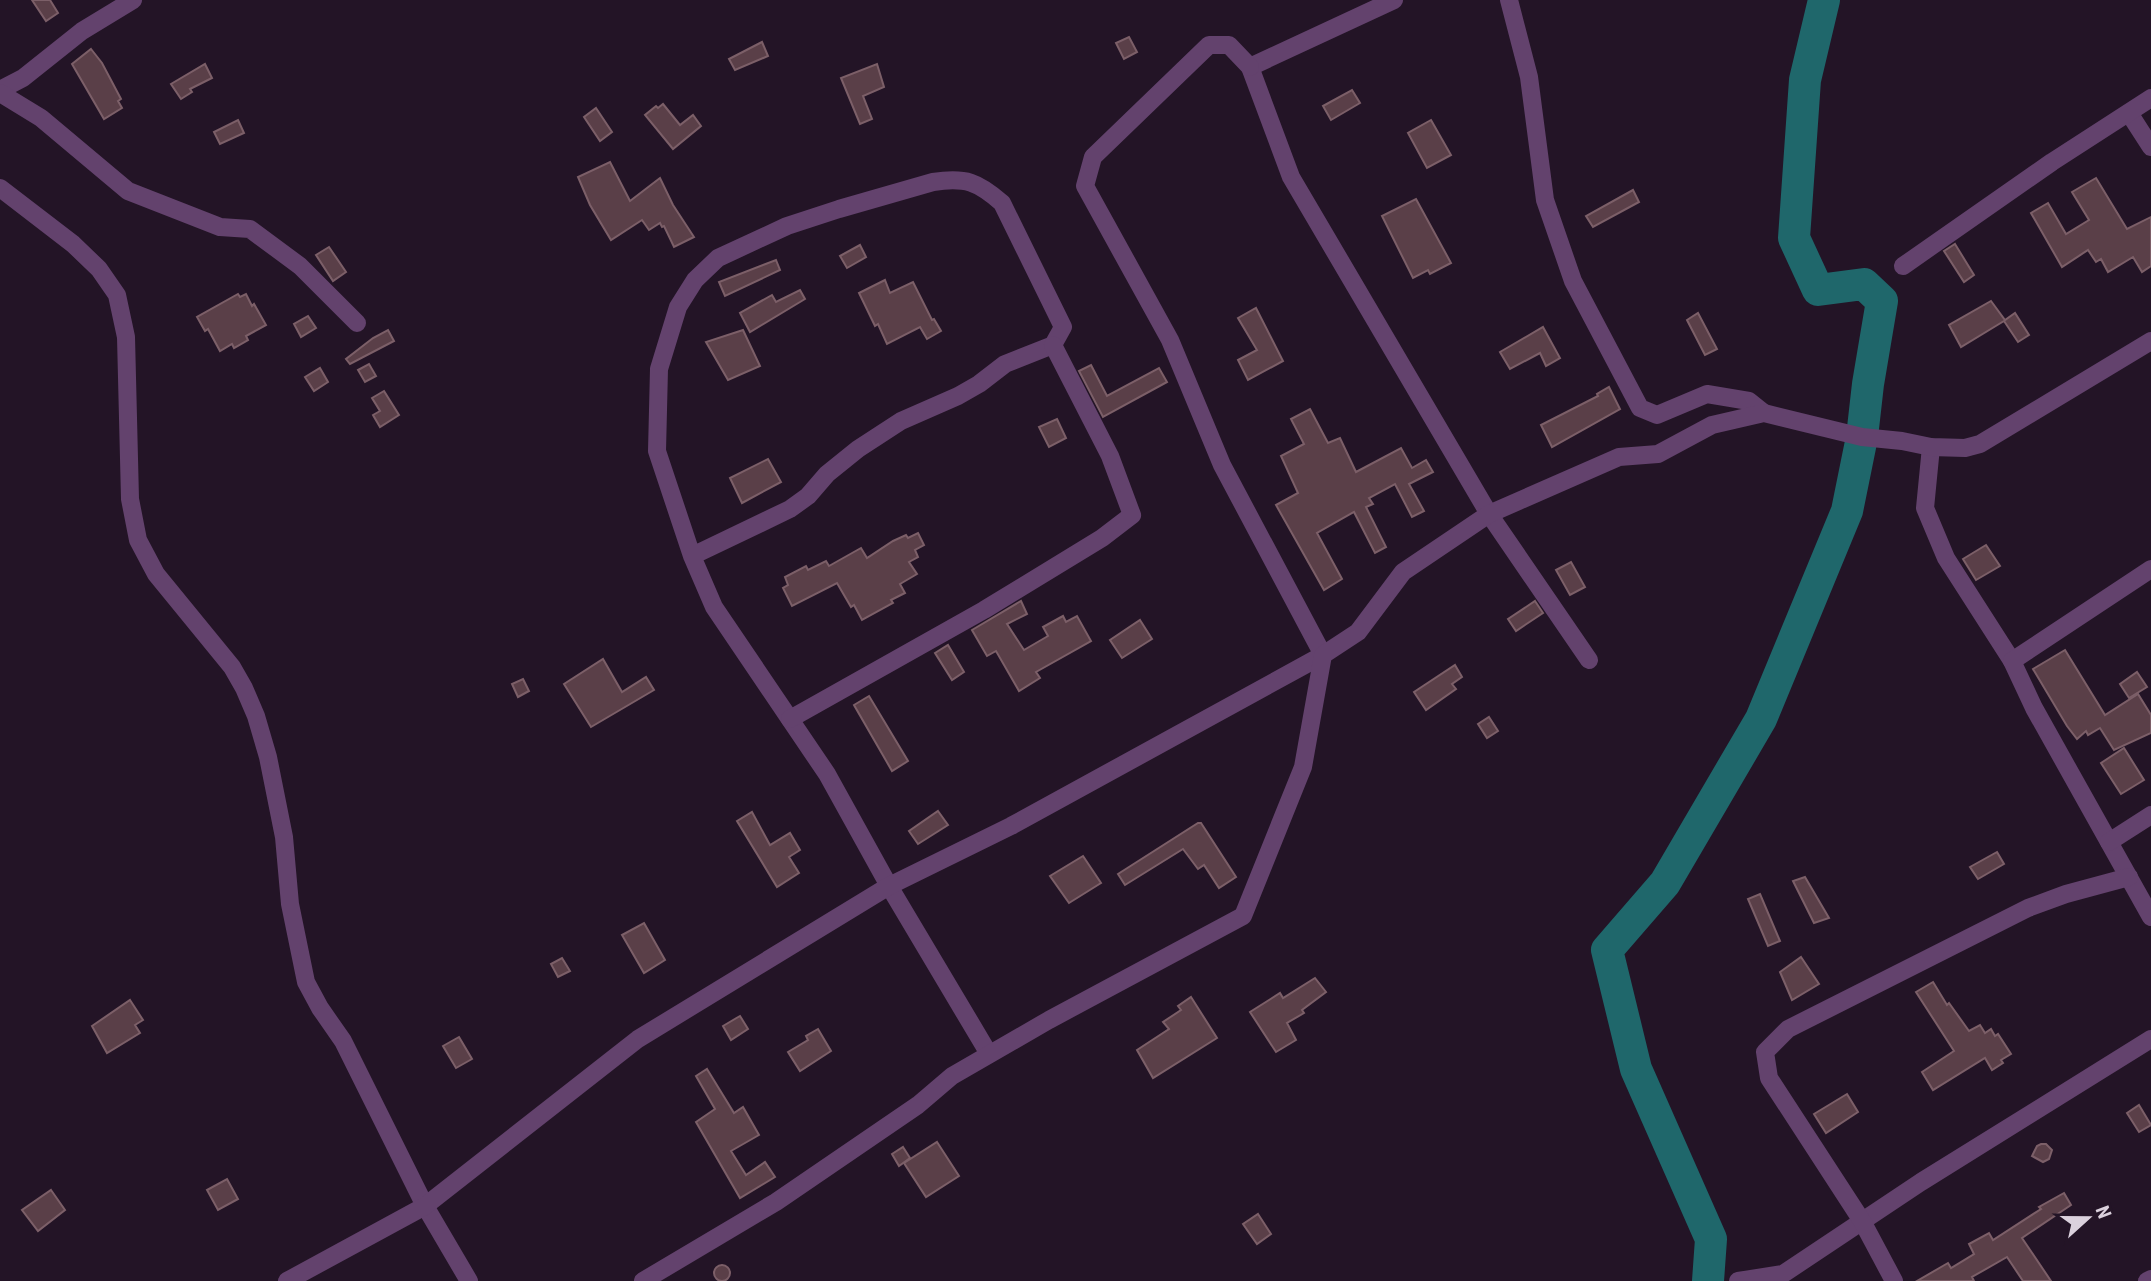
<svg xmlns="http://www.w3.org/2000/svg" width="2151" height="1281" viewBox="0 0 2151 1281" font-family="'Roboto Condensed',sans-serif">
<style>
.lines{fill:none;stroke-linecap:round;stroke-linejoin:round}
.river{stroke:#1f676b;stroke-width:32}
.building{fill:#5a3f48;stroke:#7c5f68;stroke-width:2}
.street{stroke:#63426d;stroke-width:18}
</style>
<rect width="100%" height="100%" fill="#231426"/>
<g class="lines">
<polyline class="river" points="1708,1281 1711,1239 1636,1069 1607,950 1665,883 1761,719 1847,511 1862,437 1868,384 1882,301 1864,284 1818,290 1794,238 1805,80 1824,0"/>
</g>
<g class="building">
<polygon points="32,0 50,0 58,13 46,21"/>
<polygon points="1129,37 1137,52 1124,59 1116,43"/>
<polygon points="762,42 768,56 735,70 729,59"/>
<polygon points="91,49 102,63 121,99 118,101 122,108 104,119 72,64"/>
<polygon points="205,64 212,78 190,89 192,92 181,99 171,84"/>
<polygon points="877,64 884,87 863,96 872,119 860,124 841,78"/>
<polygon points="1352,90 1360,103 1331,120 1323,106"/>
<polygon points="663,104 680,125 693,115 701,126 673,149 645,115 656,106 658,108"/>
<polygon points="596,108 612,132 600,141 584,117"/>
<polygon points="238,120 244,133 220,144 214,132"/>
<polygon points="1431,120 1451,155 1427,168 1408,133"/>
<polygon points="610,162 630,201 660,178 673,205 694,237 674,247 664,226 662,227 660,223 649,230 642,220 611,240 590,205 578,177"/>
<polygon points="2096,178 2127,229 2151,217 2151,266 2142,272 2133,257 2108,272 2101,259 2096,262 2088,250 2062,267 2031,213 2048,203 2066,234 2089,220 2072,192"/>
<polygon points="1633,190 1639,202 1593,227 1586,216"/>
<polygon points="1416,199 1451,263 1430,274 1428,270 1413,278 1382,216"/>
<polygon points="1955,244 1974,275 1964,282 1944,251"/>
<polygon points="860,245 866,257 847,268 840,256"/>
<polygon points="329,247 346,272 333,281 316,255"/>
<polygon points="776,260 780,270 725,296 719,282"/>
<polygon points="885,280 890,293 913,282 932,320 934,319 941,331 927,339 920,327 887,344 878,324 875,326 859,293"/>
<polygon points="800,290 805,299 750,332 740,313 772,295 776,302"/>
<polygon points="238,294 240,297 246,294 252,306 254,304 266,325 246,336 248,340 234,348 232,344 220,351 208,329 205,331 197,317"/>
<polygon points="1991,301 2005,320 2015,313 2029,335 2018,342 2004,321 1961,347 1949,325"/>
<polygon points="1256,308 1283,361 1248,380 1238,360 1257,350 1238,318"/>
<polygon points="1698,313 1717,349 1705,355 1687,320"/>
<polygon points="308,316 316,328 301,337 294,324"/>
<polygon points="1543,327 1560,358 1546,366 1540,353 1510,369 1500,352"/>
<polygon points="388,330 394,341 350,364 346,359 373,338"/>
<polygon points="743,330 760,366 728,380 706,342"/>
<polygon points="369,364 376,376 365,382 358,370"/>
<polygon points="1091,365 1107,396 1159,368 1167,382 1103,417 1079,371"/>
<polygon points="320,368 328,382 314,391 305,377"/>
<polygon points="1609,387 1620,409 1552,447 1541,425 1598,396 1597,394"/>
<polygon points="384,391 399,415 380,427 373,415 380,411 372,398"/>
<polygon points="1310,409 1328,443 1340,438 1356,472 1401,448 1412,468 1426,460 1433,472 1409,484 1424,511 1412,517 1395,484 1369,498 1373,504 1366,507 1386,547 1375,553 1354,512 1317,533 1342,579 1324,590 1276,505 1298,493 1281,456 1304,444 1291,419"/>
<polygon points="1057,419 1066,438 1049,447 1039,427"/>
<polygon points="768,459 781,482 742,503 730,478"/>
<polygon points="918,533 924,545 915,550 918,557 909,562 917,574 900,584 905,593 891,600 893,603 862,620 854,605 851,607 837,583 792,606 783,588 788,585 785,577 806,566 808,570 826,561 829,566 861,548 867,558 893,541 906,535 908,538"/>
<polygon points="1986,545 2000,566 1976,580 1963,559"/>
<polygon points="1571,562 1585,587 1570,595 1556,570"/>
<polygon points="1021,601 1027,614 1007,624 1024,650 1048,636 1043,627 1063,616 1066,622 1077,616 1091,641 1036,672 1040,678 1019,691 996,651 987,656 972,630"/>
<polygon points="1535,601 1543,613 1516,631 1508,619"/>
<polygon points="1140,620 1152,639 1122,658 1110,640"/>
<polygon points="948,645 964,672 952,680 935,653"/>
<polygon points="2065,650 2105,715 2138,694 2151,715 2151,733 2114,750 2100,728 2088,735 2086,731 2077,739 2067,726 2033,669"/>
<polygon points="603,659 622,692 646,677 654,690 591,727 564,684"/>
<polygon points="1455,665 1462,677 1452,684 1456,689 1426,710 1414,692"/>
<polygon points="2137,672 2147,687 2129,698 2120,684"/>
<polygon points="523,679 529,691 518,697 512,684"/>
<polygon points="869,696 908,761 892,771 854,705"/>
<polygon points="1489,717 1498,731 1487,738 1478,724"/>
<polygon points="2124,748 2144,780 2121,794 2101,763"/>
<polygon points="938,811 948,825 918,844 909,831"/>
<polygon points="752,812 770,845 790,833 800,850 789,857 799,873 777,887 737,821"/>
<polygon points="1198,823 1201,823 1236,877 1219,888 1204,865 1198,869 1183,849 1125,885 1118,874"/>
<polygon points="1997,852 2004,864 1978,879 1970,867"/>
<polygon points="1083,856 1101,883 1069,903 1050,876"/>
<polygon points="1805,877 1829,918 1814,923 1793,881"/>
<polygon points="1760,894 1780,941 1768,946 1748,899"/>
<polygon points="644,923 665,960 644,973 622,935"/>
<polygon points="1801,957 1819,984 1792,1000 1780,972"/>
<polygon points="562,958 570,971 558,977 551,964"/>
<polygon points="1315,978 1326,992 1302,1010 1304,1013 1287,1023 1296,1040 1276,1052 1250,1012 1280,993 1283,998"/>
<polygon points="1933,982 1947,1005 1949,1003 1969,1031 1980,1025 1985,1033 1991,1029 1995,1036 1998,1034 2011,1054 2001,1060 2003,1063 1992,1070 1985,1058 1933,1090 1922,1072 1954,1051 1916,992"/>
<polygon points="1191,997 1217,1038 1153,1078 1137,1050 1169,1029 1163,1022 1181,1010 1178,1006"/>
<polygon points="130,1000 143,1020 135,1025 140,1033 107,1053 92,1026"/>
<polygon points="740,1016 748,1029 731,1040 723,1026"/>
<polygon points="818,1029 831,1051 800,1071 788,1052 808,1040 806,1036"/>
<polygon points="459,1037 472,1059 456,1068 443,1046"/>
<polygon points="707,1069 734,1113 743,1107 759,1135 731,1151 746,1175 765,1162 775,1177 740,1198 696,1122 715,1109 696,1076"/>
<polygon points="1847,1094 1858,1112 1826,1133 1814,1114"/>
<polygon points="2139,1105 2151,1125 2139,1132 2127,1113"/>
<polygon points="937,1142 959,1176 926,1197 904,1163"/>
<polygon points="2041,1144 2046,1144 2052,1150 2049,1159 2043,1162 2032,1156 2037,1146"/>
<polygon points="903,1147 910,1158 899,1166 892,1154"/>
<polygon points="227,1179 238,1199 218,1210 207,1190"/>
<polygon points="51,1190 65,1210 38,1231 22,1210"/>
<polygon points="2064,1193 2071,1205 2022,1238 2051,1281 2023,1281 2007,1257 1972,1277 1974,1281 1917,1281 1948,1263 1951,1268 1974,1254 1969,1244 1989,1233 1993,1240 2041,1209 2039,1207"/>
<polygon points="1258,1214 1271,1234 1257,1244 1243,1224"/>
<circle cx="722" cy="1273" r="8"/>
</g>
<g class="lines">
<g class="street">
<polyline points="1394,0 1250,67 1291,177 1489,514 1589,660"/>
<polyline points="1509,0 1529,77 1545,200 1573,281 1640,408 1657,415 1707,394 1749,401 1764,413"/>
<polyline points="0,90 23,78 82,31 133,0"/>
<polyline points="0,93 41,118 128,191 220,227 250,229 300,266 357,323"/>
<polyline points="2129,113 2151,147"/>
<polyline points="0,188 73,244 99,269 117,295 126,337 130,499 138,540 156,574 232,667 244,688 256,716 268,757 284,837 290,904 306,982 320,1008 343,1041 425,1206 469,1281"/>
<polyline points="1903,266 2052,162 2151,98"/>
<polyline points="1931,447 1925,508 1946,558 2012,661"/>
<path d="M692 556 790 509 808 496 827 474 858 449 901 421 958 396 979 384 1005 364 1053 345 1063 327 1002 203C978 182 966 177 933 182L839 209 787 226 718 258 695 280 678 307 659 369 657 451 692 556 714 607 827 774 889 886 989 1054"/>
<polyline points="2151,569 2012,661 2034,708 2151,917"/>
<polyline points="790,719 984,610 1102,538 1132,515 1110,456 1053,345"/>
<polyline points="2109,842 2151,815"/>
<polyline points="287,1281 425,1206 638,1039 889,886 1011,826 1323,655 1222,465 1170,340 1085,186 1093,157 1209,45 1229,45 1250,67"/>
<polyline points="643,1281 776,1202 918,1105 952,1076 1049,1020 1243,916 1303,767 1323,655 1358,632 1403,572 1489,514 1619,457 1658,454 1712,425 1764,413 1862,437 1902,441 1931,447 1965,448 1980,444 2151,341"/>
<polyline points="1738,1281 1783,1274 1921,1182 2151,1039"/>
<polyline points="1894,1281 1862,1221 1769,1078 1765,1052 1788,1029 2028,908 2066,894 2129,877"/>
<polyline points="2147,1281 2151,1279"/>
</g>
</g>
<g transform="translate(2088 1218) rotate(69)" stroke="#231426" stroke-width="5" paint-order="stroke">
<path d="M0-5L12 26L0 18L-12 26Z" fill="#dbd1dd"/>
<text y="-10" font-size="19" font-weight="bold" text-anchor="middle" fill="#dbd1dd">N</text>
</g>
</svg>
